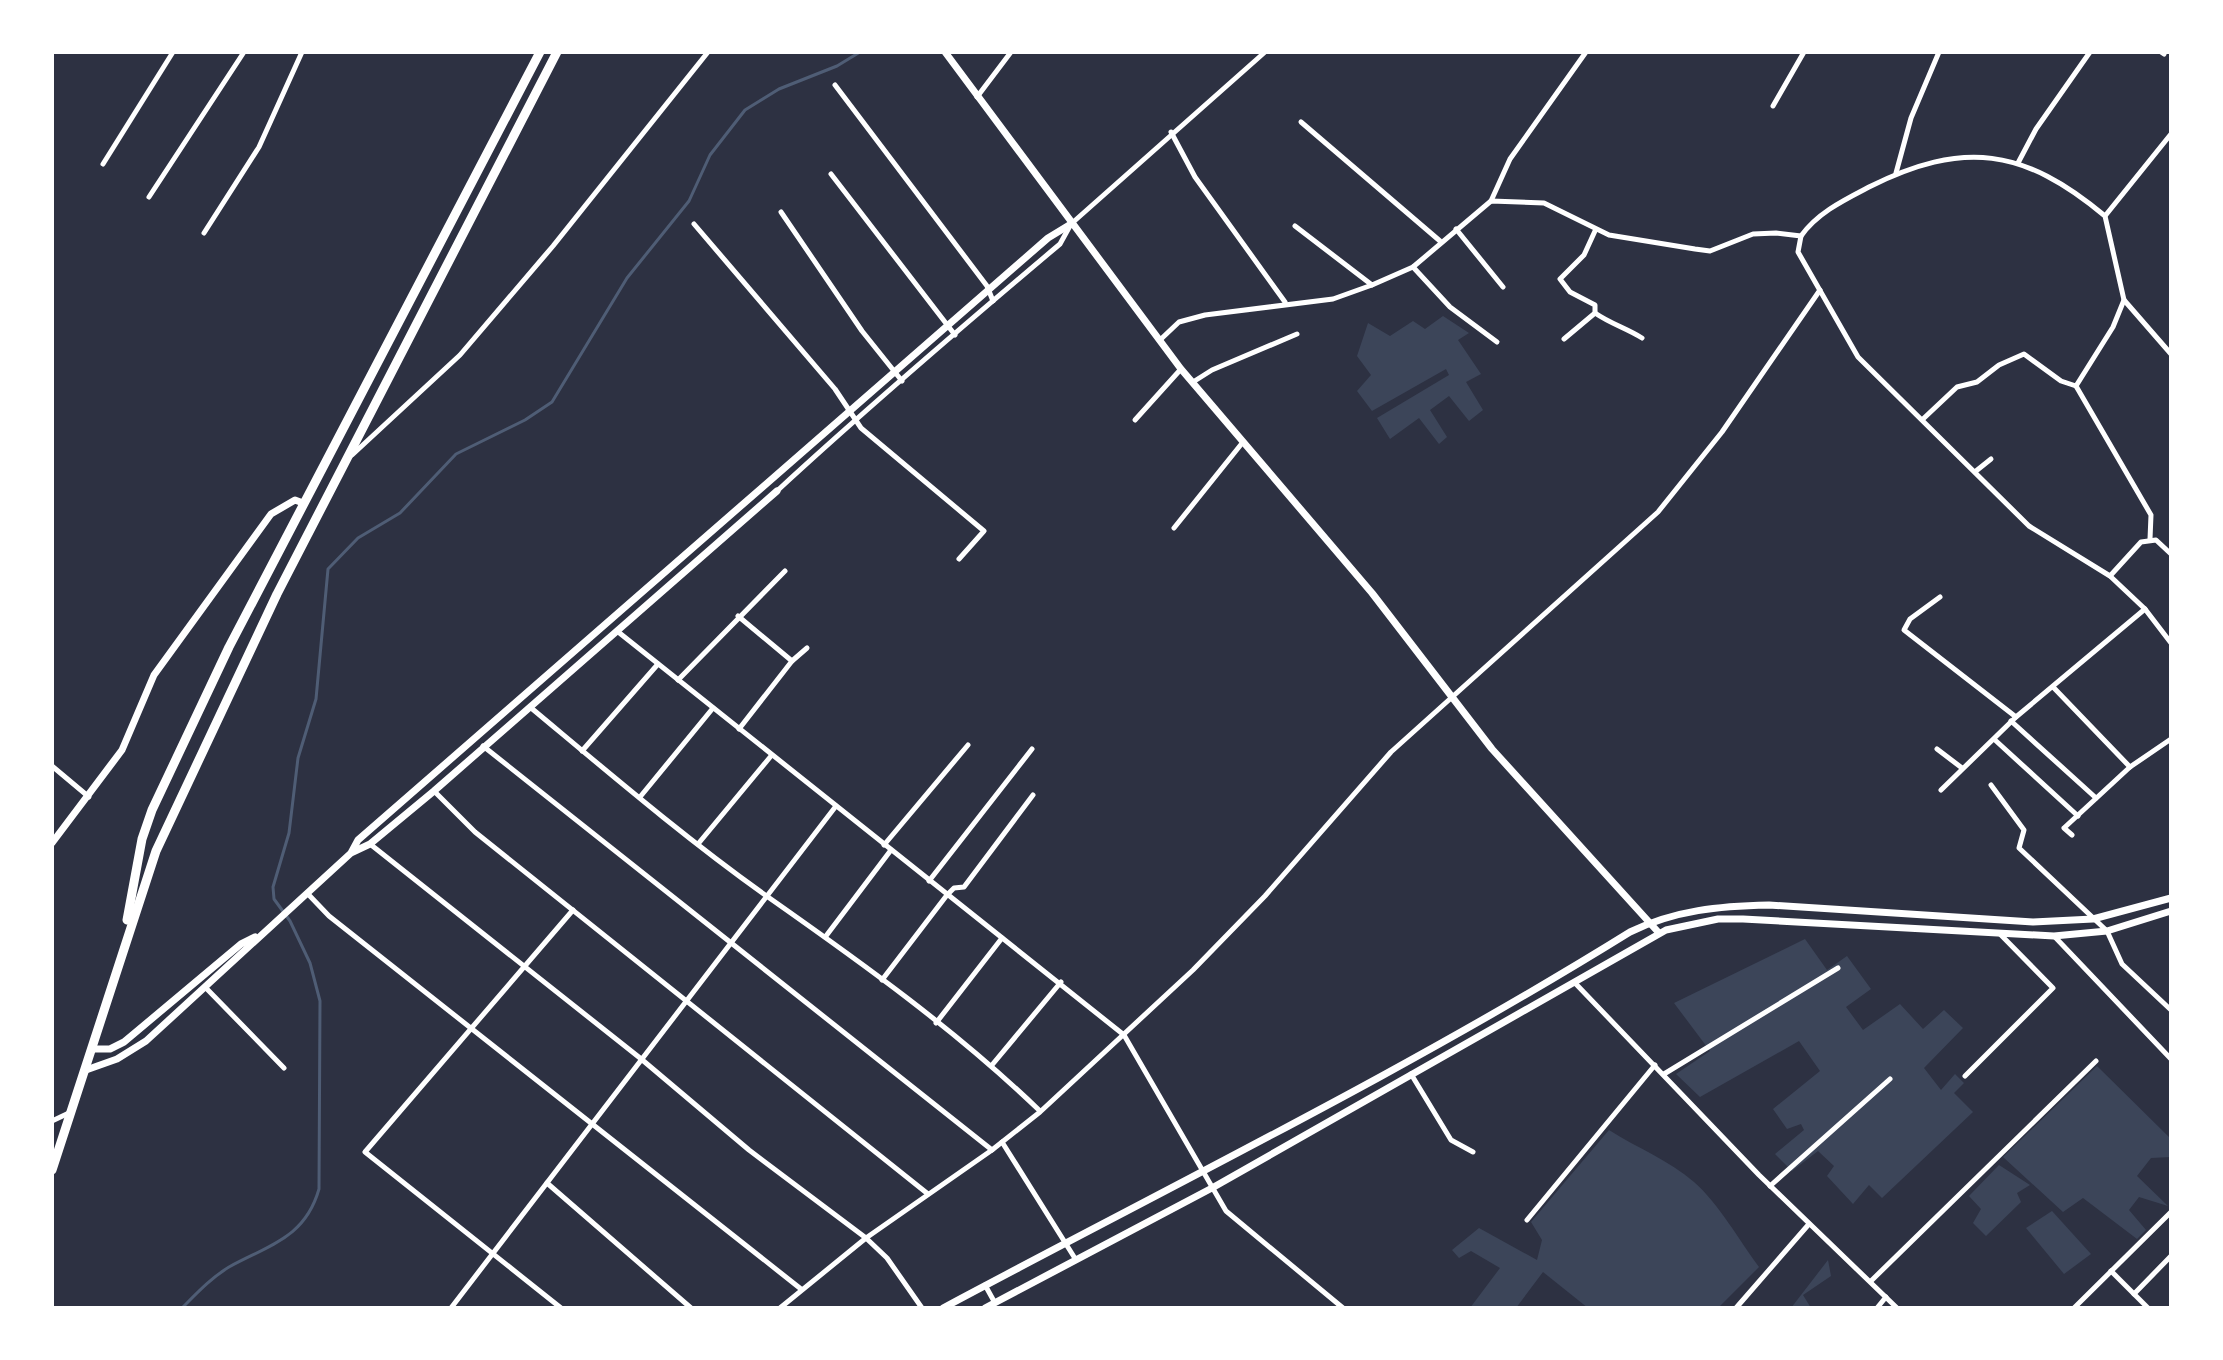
<svg xmlns="http://www.w3.org/2000/svg" width="2223" height="1360" viewBox="0 0 2223 1360" font-family="Lato,sans-serif">
<style>
.green{fill:#3c4559}
.lines{fill:none;stroke-linecap:round;stroke-linejoin:round}
.stream{stroke:#4f5d75;stroke-width:3}
.minor{stroke:#fff;stroke-width:5}
.tertiary{stroke:#fff;stroke-width:7}
.secondary{stroke:#fff;stroke-width:7}
.trunk{stroke:#fff;stroke-width:9}
</style>
<rect width="100%" height="100%" fill="#2d3142"/>
<g class="green">
<polygon points="1443,316 1469,333 1458,340 1481,374 1466,382 1483,410 1469,421 1449,396 1430,410 1447,437 1439,444 1419,418 1390,439 1377,418 1449,375 1446,369 1372,411 1357,391 1371,375 1357,356 1368,323 1390,336 1413,321 1425,329"/>
<polygon points="1805,939 1827,970 1847,956 1871,989 1846,1007 1863,1030 1900,1004 1923,1029 1944,1010 1963,1028 1924,1068 1941,1090 1955,1074 1964,1083 1954,1093 1973,1112 1882,1198 1869,1185 1853,1204 1827,1176 1834,1166 1818,1151 1792,1171 1775,1154 1804,1130 1801,1124 1787,1129 1773,1109 1820,1071 1799,1041 1700,1097 1676,1074 1710,1051 1674,1003"/>
<polygon points="2097,1066 2171,1139 2171,1157 2151,1158 2137,1176 2168,1206 2139,1197 2129,1210 2146,1230 2137,1239 2083,1198 2063,1212 2003,1157"/>
<path d="M1609 1130C1637 1148 1669 1160 1694 1182 1719 1204 1739 1240 1759 1267L1718 1308H1588L1543 1272 1516 1308H1470L1500 1268 1471 1251 1459 1258 1452 1250 1479 1228 1537 1260 1542 1240 1531 1222Z"/>
<polygon points="1999,1165 2030,1185 2017,1193 2021,1202 1986,1236 1973,1223 1981,1209 1969,1196"/>
<polygon points="2052,1211 2091,1254 2064,1274 2026,1228"/>
<polygon points="1828,1260 1831,1276 1803,1295 1811,1308 1791,1308"/>
</g>
<g class="lines">
<path class="stream" d="M182 1308C197 1293 211 1278 229 1267 269 1245 305 1238 319 1189L320 1001 310 963 290 921 274 899 273 887 289 833 298 758 316 699 328 569 358 538 400 513 456 454 525 420 552 402 627 278 689 201 710 155 745 110 779 89 837 66 860 52"/>
<g class="minor">
<polyline points="2161,52 2164,54"/>
<polyline points="835,85 987,286 993,301"/>
<polyline points="977,97 1011,52"/>
<polyline points="1773,106 1804,52"/>
<polyline points="1301,122 1440,241"/>
<polyline points="1171,132 1195,177 1285,302"/>
<polyline points="2018,163 2036,129 2090,52"/>
<polyline points="103,164 173,52"/>
<polyline points="1896,173 1911,118 1939,52"/>
<polyline points="831,174 955,335"/>
<polyline points="149,197 244,52"/>
<polyline points="1491,201 1510,159 1586,52"/>
<polyline points="781,212 862,331 902,381"/>
<polyline points="2105,216 2171,134"/>
<polyline points="694,224 835,389 861,428 984,531 959,559"/>
<path d="M1295 226 1372 285 1413 267 1491 201 1544 203 1609 235 1695 249 1710 251 1753 234 1776 233 1801 236C1817 213 1844 200 1869 187 1963 140 2024 148 2105 216L2124 300 2171 354"/>
<polyline points="1456,229 1503,287"/>
<polyline points="204,233 259,147 302,52"/>
<polyline points="1801,236 1798,252 1858,357 2029,526 2110,576 2145,609 2171,643"/>
<polyline points="1413,267 1450,307 1497,342"/>
<polyline points="2124,300 2113,327 2076,386 2151,515 2150,539"/>
<path d="M1595 313C1611 324 1626 328 1642 338"/>
<polyline points="1564,339 1595,313 1595,305 1570,292 1560,279 1584,255 1595,231"/>
<polyline points="1160,340 1179,322 1205,315 1333,299 1372,285"/>
<polyline points="1193,382 1212,370 1297,334"/>
<polyline points="1923,419 1957,387 1977,382 1999,365 2024,354 2061,381 2076,386"/>
<polyline points="1135,420 1181,369"/>
<polyline points="352,455 460,355 553,246 708,52"/>
<polyline points="1976,471 1991,459"/>
<path d="M777 491C869 406 964 325 1060 244L1071 224 1265 52"/>
<polyline points="1174,528 1243,442"/>
<polyline points="2110,576 2141,542 2156,540 2171,554"/>
<polyline points="1940,597 1910,619 1904,630 2016,717"/>
<polyline points="738,616 792,661 739,729"/>
<polyline points="617,631 1124,1035 1226,1211 1343,1308"/>
<polyline points="792,661 807,648"/>
<polyline points="678,680 785,571"/>
<polyline points="2054,688 2130,767"/>
<path d="M530 707C608 772 685 838 768 897 862 963 957 1031 1040 1111"/>
<polyline points="2011,721 2096,798"/>
<polyline points="1995,740 2078,816"/>
<polyline points="483,746 992,1150"/>
<polyline points="1937,749 1962,768"/>
<polyline points="582,751 658,664"/>
<polyline points="52,766 89,797"/>
<polyline points="1991,785 2024,830 2019,848 2107,931 2122,964 2171,1010"/>
<polyline points="1941,790 2016,717 2145,609"/>
<polyline points="434,791 475,832 928,1194"/>
<polyline points="640,797 713,708"/>
<polyline points="2072,835 2064,828 2130,767 2171,739"/>
<polyline points="370,844 640,1058 749,1150 866,1238 887,1258 922,1308"/>
<polyline points="698,844 771,756"/>
<polyline points="884,845 968,745"/>
<polyline points="929,881 1032,749"/>
<polyline points="307,893 329,916 801,1289"/>
<polyline points="826,936 891,850"/>
<polyline points="2054,936 2171,1059"/>
<polyline points="882,980 947,895 954,888 964,887 1033,795"/>
<polyline points="1575,983 1759,1175 1897,1308"/>
<polyline points="206,988 284,1068"/>
<polyline points="936,1023 1002,938"/>
<polyline points="992,1065 1061,982"/>
<polyline points="1411,1074 1451,1140 1473,1152"/>
<polyline points="1664,1074 1838,968"/>
<polyline points="1965,1076 2053,988 1999,933"/>
<polyline points="52,1121 71,1112"/>
<polyline points="1002,1142 1076,1260"/>
<polyline points="547,1183 691,1308"/>
<polyline points="1770,1186 1890,1079"/>
<polyline points="1527,1220 1655,1065"/>
<polyline points="2111,1271 2148,1308"/>
<polyline points="1871,1281 2096,1061"/>
<polyline points="985,1285 995,1303"/>
<polyline points="2134,1294 2171,1256"/>
<polyline points="451,1308 836,806"/>
<polyline points="561,1308 365,1152 573,910"/>
<polyline points="780,1308 866,1238 992,1150 1040,1112 1193,970 1265,896 1391,752 1658,512 1722,432 1820,290"/>
<polyline points="1736,1308 1809,1224"/>
<polyline points="1877,1308 1886,1297"/>
<polyline points="2074,1308 2171,1212"/>
</g>
<g class="tertiary">
<polyline points="945,52 1181,369 1372,593 1492,749 1659,933"/>
<polyline points="52,843 122,750 154,675 271,514 295,500 303,503"/>
<polyline points="353,852 370,844 434,791 777,491"/>
<polyline points="92,1049 110,1049 124,1042 241,944 255,937"/>
<polyline points="86,1070 117,1059 146,1041 351,853 358,840 1048,238 1071,224"/>
</g>
<g class="secondary">
<path d="M943 1308C1173 1185 1408 1070 1630 932 1675 910 1720 906 1769 905L2033 922 2093 919 2171 898"/>
<polyline points="985,1308 1212,1188 1666,930 1718,919 1743,919 2054,936 2107,931 2171,911"/>
</g>
<g class="trunk">
<polyline points="127,920 142,839 152,810 229,647 540,52"/>
<polyline points="52,1170 156,851 277,594 557,52"/>
</g>
</g>
<rect width="2223" height="1360" fill="none" stroke="#ffffff" stroke-width="108"/>
</svg>
